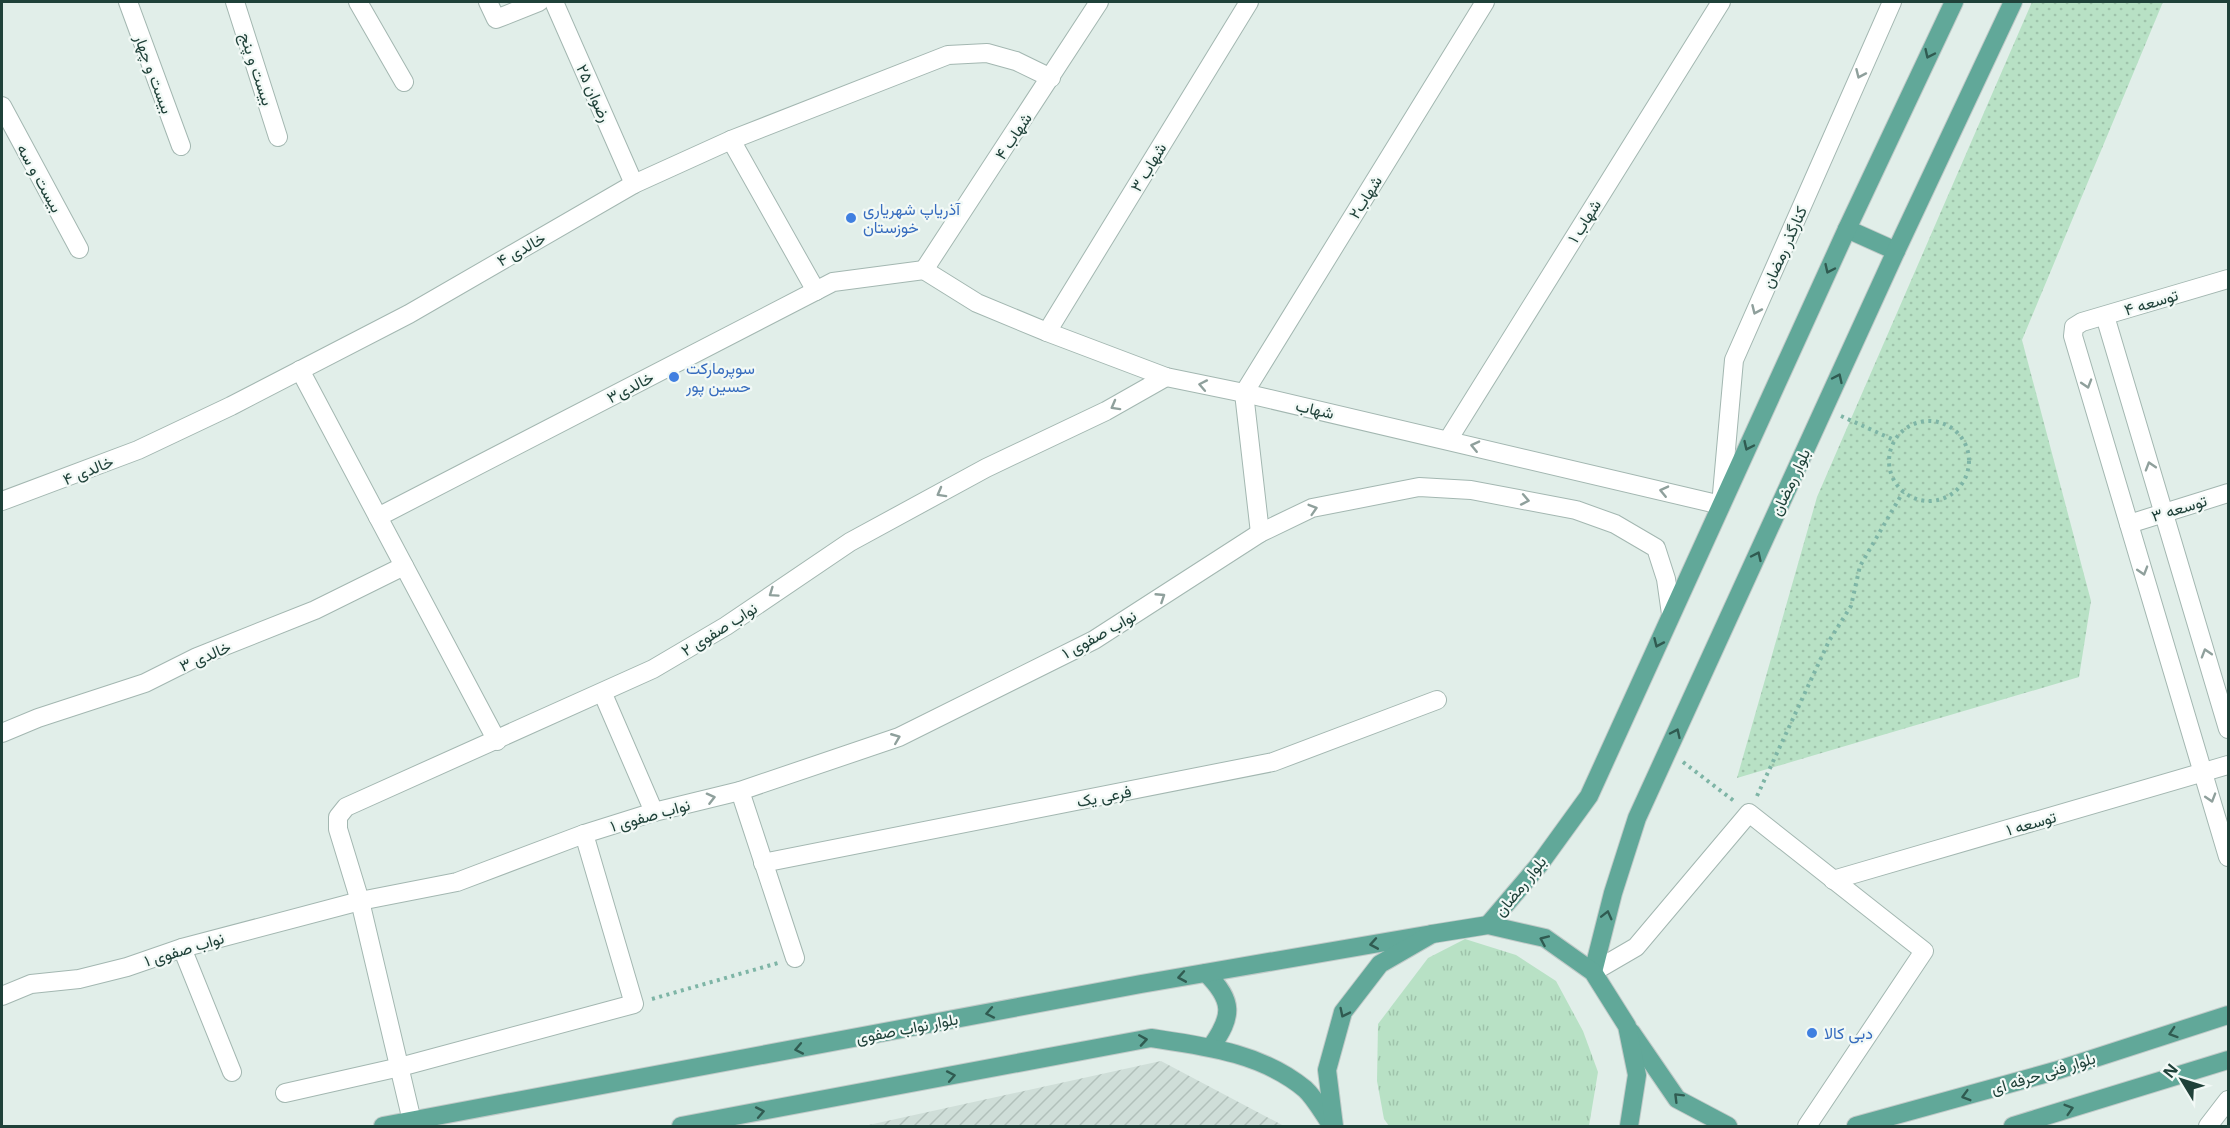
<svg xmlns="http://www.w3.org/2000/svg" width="2230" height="1128" viewBox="0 0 2230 1128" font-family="'Open Sans',Vazirmatn,sans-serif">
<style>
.industrial{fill:url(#industrial-furrows)}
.grass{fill:url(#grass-tufts)}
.park{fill:url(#park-dots)}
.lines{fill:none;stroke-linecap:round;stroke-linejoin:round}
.street-casing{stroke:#a3b7b1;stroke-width:20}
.primary-casing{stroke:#c0cac8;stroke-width:20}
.path{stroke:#7eb5a6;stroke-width:4;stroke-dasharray:3 4.5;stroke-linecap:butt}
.street{stroke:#fff;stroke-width:18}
.primary{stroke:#61a899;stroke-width:18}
.oneway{stroke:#305b51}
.oneway2{stroke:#8fa09c}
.shop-dot{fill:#3f7fe0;stroke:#f2f9f6;stroke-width:2}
.labels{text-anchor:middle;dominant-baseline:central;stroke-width:4.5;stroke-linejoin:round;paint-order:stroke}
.street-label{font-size:16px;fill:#1f4139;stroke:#f2f9f6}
.shop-label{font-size:16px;fill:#366cbe;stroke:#f2f9f6;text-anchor:start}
</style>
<defs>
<pattern id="industrial-furrows" width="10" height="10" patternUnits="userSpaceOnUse" patternTransform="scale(1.5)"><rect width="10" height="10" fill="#cfded8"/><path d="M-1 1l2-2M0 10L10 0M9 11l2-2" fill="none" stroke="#b1c0ba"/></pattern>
<pattern id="grass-tufts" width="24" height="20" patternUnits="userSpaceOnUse" patternTransform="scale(1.5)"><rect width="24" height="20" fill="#b8e1c5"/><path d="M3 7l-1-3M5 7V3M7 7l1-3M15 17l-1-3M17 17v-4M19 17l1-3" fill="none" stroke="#9ec2aa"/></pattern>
<pattern id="park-dots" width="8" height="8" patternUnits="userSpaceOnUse" patternTransform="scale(1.5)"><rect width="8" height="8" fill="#b8e1c5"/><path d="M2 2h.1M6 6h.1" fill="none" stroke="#9ec2aa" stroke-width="1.8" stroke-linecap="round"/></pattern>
</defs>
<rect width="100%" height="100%" fill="#e1eee9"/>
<polygon class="industrial" points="1161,1061 1284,1126 864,1126"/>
<polygon class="grass" points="1465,939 1516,955 1556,981 1583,1031 1598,1072 1589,1126 1389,1126 1384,1119 1377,1081 1378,1024 1428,958"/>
<polygon class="park" points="2032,2 2163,2 2022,340 2091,601 2079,677 1737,778 1817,497"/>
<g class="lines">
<g class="street-casing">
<g id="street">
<polyline points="128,2 181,146"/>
<polyline points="235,2 278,137"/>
<polyline points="358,2 404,82"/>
<polyline points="488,2 496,19 539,2"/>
<polyline points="554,2 634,184"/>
<polyline points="2,106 79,249"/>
<polyline points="731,140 816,291"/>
<polyline points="924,270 977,303 1047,332 1166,377 1244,393 1721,505 1734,360 1892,2"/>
<polyline points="924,270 1099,2"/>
<polyline points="2228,279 2082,322 2074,327 2073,336 2228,857"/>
<polyline points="2105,316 2228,729"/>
<polyline points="1047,332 1249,2"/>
<polyline points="300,370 497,741"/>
<polyline points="1448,440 1721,2"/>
<polyline points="2,501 138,450 231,406 409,314 634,184 731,140 948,55 987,53 1016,61 1051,78"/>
<polyline points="378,517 833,282 924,270"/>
<polyline points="2129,524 2228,493"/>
<polyline points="1260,533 1244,393 1485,2"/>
<polyline points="603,694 654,812"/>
<polyline points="2,733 38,718 145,683 197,657 315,610 404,566"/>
<polyline points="740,791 795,958"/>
<polyline points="763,863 1273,762 1437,700"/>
<polyline points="1833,880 2228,765"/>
<polyline points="182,948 232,1072"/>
<polyline points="1593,972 1636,947 1749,813 1924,951 1807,1126"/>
<polyline points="2,996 31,984 79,979 127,967 182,948 360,901 457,882 584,834 654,812 740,791 899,737 1094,640 1260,533 1312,508 1419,487 1471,490 1576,510 1615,524 1656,548 1666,579 1671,614"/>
<polyline points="285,1093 400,1067 634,1004 584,834"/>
<polyline points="412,1121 360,901 338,829 338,817 346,807 653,669 726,626 850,542 986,468 1106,411 1166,377"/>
<polyline points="2208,1126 2228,1100"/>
</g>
</g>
<g class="primary-casing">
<g id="primary">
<polyline points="1847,229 1896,251"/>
<polyline points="1488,925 1539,865 1589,796 1847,229 1954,2"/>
<polyline points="1593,972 1613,893 1637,818 1896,251 2013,2"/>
<path d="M1206 973C1234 1001 1233 1016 1211 1047"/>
<polyline points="1631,1032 1677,1099 1728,1126"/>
<polyline points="383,1126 1141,984 1432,934"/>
<path d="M681 1126 1151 1038C1204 1046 1262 1053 1305 1089 1315 1098 1324 1115 1332 1126"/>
<polyline points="1334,1126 1327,1070 1343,1012 1380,964 1432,934 1488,925 1545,938 1593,972 1627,1026 1637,1075 1629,1126"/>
<polyline points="1856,1126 2055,1071 2228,1015"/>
<polyline points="2013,1126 2228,1060"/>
</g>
</g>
<g class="path">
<polyline points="1841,416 1894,440"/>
<circle cx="1929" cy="461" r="40"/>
<polyline points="1683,762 1734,801"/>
<polyline points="1757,796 1829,641 1851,606 1860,566 1903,492"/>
<polyline points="652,999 778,963"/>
</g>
<use href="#street" class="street"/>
<use href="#primary" class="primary"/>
</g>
<defs><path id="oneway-chevron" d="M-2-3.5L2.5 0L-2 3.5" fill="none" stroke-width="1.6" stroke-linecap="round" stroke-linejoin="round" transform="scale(1.5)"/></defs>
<g class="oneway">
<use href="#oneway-chevron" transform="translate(1929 54) rotate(115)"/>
<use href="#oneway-chevron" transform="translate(1829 269) rotate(115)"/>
<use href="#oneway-chevron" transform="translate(1838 378) rotate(-65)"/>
<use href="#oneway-chevron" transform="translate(1748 446) rotate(115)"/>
<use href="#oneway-chevron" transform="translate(1757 556) rotate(-65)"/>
<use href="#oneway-chevron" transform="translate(1658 643) rotate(114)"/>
<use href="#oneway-chevron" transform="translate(1676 733) rotate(-65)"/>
<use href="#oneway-chevron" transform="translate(1607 915) rotate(-76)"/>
<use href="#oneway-chevron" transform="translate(1544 940) rotate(-156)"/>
<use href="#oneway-chevron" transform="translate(1374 944) rotate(170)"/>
<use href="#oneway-chevron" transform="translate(1182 977) rotate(170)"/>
<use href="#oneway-chevron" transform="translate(990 1013) rotate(169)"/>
<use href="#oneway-chevron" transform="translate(1344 1013) rotate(116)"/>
<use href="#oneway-chevron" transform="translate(2173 1033) rotate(162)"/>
<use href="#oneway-chevron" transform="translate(1143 1040) rotate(-9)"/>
<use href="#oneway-chevron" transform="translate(799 1049) rotate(169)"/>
<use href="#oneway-chevron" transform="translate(951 1076) rotate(-11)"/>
<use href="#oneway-chevron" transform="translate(1966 1096) rotate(164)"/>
<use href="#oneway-chevron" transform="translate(1678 1097) rotate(-135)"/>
<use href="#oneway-chevron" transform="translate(2069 1109) rotate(-17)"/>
<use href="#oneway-chevron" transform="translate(760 1112) rotate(-11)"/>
</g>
<g class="oneway2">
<use href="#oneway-chevron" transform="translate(1860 74) rotate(114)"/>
<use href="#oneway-chevron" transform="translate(1756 310) rotate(114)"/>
<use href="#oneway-chevron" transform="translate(2087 384) rotate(73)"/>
<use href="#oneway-chevron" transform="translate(1203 385) rotate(-169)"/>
<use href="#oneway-chevron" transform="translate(1115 406) rotate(151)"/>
<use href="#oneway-chevron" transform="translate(1475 446) rotate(-167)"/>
<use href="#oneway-chevron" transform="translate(2150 466) rotate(-107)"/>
<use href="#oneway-chevron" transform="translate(1664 491) rotate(-167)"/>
<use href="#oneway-chevron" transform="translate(941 493) rotate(151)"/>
<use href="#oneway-chevron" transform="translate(1525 500) rotate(11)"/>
<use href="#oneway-chevron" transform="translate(1313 509) rotate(-17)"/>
<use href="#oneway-chevron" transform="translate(2143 571) rotate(73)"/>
<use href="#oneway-chevron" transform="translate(773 593) rotate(145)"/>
<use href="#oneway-chevron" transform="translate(1161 597) rotate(-33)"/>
<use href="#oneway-chevron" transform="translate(2206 653) rotate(-107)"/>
<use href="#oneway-chevron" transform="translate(896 738) rotate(-22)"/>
<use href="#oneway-chevron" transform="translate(711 798) rotate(-14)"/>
<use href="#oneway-chevron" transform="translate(2211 798) rotate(73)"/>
</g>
<g class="shop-dot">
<circle cx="851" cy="218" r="6"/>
<circle cx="674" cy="377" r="6"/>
<circle cx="1812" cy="1033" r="6"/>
</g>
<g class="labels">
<g class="street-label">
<text transform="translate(257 69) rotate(72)">بیست و پنج</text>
<text transform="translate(154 74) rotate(70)">بیست و چهار</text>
<text transform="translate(594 93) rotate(66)">رضوان ۲۵</text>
<text transform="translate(1013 136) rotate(-56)">شهاب ۴</text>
<text transform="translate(1148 167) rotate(-59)">شهاب ۳</text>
<text transform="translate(40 178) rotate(61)">بیست و سه</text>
<text transform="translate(1365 197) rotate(-58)">شهاب۲</text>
<text transform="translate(1584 221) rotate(-58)">شهاب ۱</text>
<text transform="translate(1784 247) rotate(-66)">کنارگذر رمضان</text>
<text transform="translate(521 249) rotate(-29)">خالدی ۴</text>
<text transform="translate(2151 302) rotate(-17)">توسعه ۴</text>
<text transform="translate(630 387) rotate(-27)">خالدی۳</text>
<text transform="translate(1315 409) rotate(13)">شهاب</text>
<text transform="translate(88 470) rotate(-22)">خالدی ۴</text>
<text transform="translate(1790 482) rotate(-65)">بلوار رمضان</text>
<text transform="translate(2179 508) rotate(-17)">توسعه ۳</text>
<text transform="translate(719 629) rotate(-32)">نواب صفوی ۲</text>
<text transform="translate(1099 634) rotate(-29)">نواب صفوی ۱</text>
<text transform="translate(205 656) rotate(-23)">خالدی ۳</text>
<text transform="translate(1104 796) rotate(-11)">فرعی یک</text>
<text transform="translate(650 815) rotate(-16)">نواب صفوی ۱</text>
<text transform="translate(2031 823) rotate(-16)">توسعه ۱</text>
<text transform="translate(1520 886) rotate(-51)">بلوار رمضان</text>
<text transform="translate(184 949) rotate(-17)">نواب صفوی ۱</text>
<text transform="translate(907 1028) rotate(-11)">بلوار نواب صفوی</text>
<text transform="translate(2043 1073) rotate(-17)">بلوار فنی حرفه ای</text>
</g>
<g class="shop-label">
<text x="863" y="209">آذریاپ شهریاری<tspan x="863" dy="18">خوزستان</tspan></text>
<text x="686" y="368">سوپرمارکت<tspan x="686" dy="18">حسین پور</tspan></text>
<text x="1824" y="1033">دبی کالا</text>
</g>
</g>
<rect width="2230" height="1128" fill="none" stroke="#1f4139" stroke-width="6"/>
<g transform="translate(2182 1080) rotate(308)" stroke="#f2f9f6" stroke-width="4.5" paint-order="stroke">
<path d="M0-4.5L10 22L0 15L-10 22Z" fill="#1f4139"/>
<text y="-9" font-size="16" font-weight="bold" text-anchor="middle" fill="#1f4139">N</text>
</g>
</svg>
